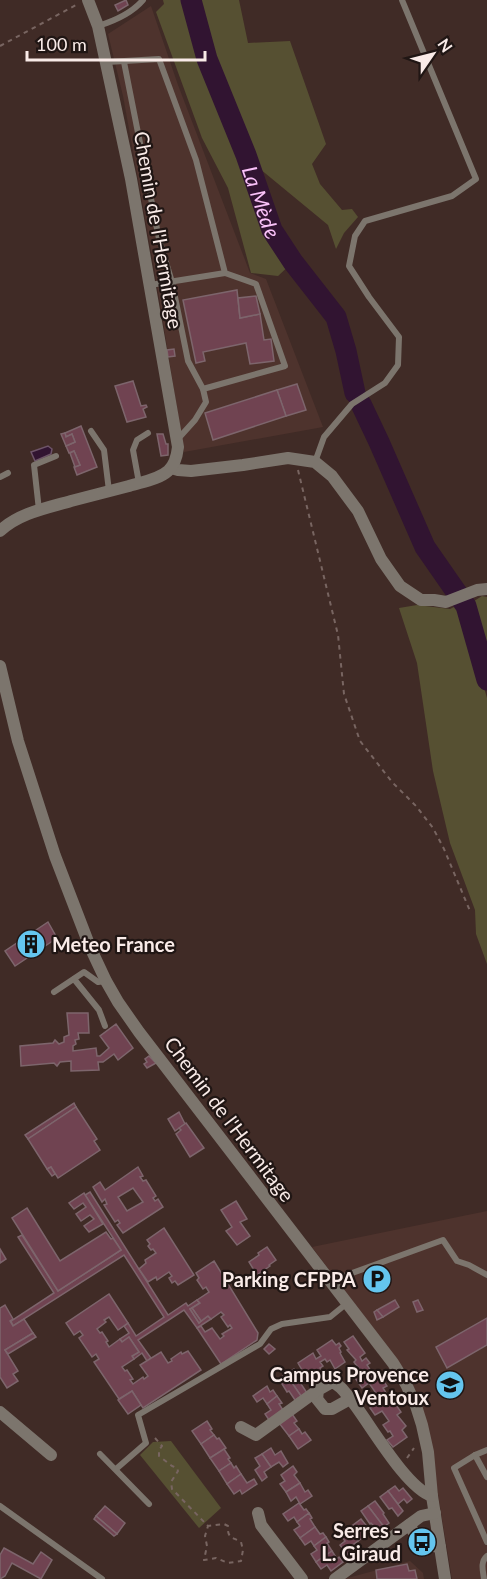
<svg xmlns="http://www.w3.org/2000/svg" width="487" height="1579" viewBox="0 0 487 1579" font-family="Lato,sans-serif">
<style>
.built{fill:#4e332d}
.green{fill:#565032}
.water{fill:#311431;stroke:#6d5468;stroke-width:1.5}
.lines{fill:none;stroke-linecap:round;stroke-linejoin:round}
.river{stroke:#311431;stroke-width:21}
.building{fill:#704351;stroke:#7d656c;stroke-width:1.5;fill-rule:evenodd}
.path{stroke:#786561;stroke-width:2;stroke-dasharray:4.5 4.5;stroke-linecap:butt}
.service{stroke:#7c756d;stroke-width:6}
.minor{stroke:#7c756d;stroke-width:12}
.labels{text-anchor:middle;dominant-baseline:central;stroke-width:4.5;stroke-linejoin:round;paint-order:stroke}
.street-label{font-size:20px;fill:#f9ebe8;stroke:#201614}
.poi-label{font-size:20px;font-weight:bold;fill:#f9ebe8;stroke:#201614;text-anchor:end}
.water-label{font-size:21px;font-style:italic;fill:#fac2f9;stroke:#201614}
</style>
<rect width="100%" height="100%" fill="#402b26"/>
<g class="built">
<polygon points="151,6 178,85 250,273 266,279 323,427 184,452 155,272 123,96 108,34"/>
<polygon points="487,1211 487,1579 452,1579 426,1422 418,1396 407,1373 312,1247"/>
<polygon points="410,1561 423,1573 424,1579 344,1579"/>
</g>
<g class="green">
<polygon points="163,0 239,0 248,43 290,41 326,144 312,164 320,184 342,210 352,209 358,217 344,233 336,249 328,225 248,159 272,230 293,262 278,276 251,273 228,188 202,138 156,12 164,4"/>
<polygon points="482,596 487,597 487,661 471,603"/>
<polygon points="417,605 450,609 458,605 463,613 487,698 487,964 476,934 475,910 450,843 433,771 417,663 399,608"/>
<polygon points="171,1441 221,1508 199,1528 140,1455 153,1442"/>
</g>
<polygon class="water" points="48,446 52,449 51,454 35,461 31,452"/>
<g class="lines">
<g class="river">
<path id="s1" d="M191 0 207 59 246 155 272 230 293 262 336 317 346 351 355 393"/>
<polyline points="361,404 379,442 425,547 466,606 487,680"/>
</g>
</g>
<g class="building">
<polygon points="126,0 128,5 118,11 115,5"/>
<polygon points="237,290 240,318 260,314 264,340 271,339 274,361 250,364 246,343 203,352 205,361 196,363 183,300"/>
<polygon points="256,296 260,314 240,318 238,298"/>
<polygon points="174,349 175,356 168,357 167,350"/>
<polygon points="133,381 141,406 146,405 147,407 143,409 146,417 127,422 115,386"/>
<polygon points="297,384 306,410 286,416 277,390"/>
<polygon points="277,390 286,416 213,440 205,413"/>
<polygon points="81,426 97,467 77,475 74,467 80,465 74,451 69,453 66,446 75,442 72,434 66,437 65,433"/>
<polygon points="65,433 66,437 72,434 75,442 66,446 61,434"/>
<polygon points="157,434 163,434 166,444 168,444 168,455 161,456"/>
<polygon points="74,451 80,465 75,467 70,453"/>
<polygon points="48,922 57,938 15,966 5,951"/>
<polygon points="67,1013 88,1013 89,1033 78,1033 79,1039 75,1040 76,1044 73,1046 73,1051 96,1048 97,1056 100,1056 109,1048 100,1036 116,1024 133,1048 118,1060 114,1054 103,1062 98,1062 99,1070 71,1071 71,1061 60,1062 57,1066 54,1063 21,1066 20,1046 53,1043 55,1040 59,1044 64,1042 64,1037 69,1035"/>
<polygon points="149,1056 156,1063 147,1068 144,1064 147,1062 145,1059"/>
<polygon points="74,1103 76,1107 28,1139 25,1135"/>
<polygon points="76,1107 97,1139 94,1141 100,1150 58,1178 51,1167 47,1169 28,1139"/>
<polygon points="179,1112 185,1124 175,1131 168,1119"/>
<polygon points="186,1123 204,1148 190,1157 176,1134 181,1130 179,1128"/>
<polygon points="51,1167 55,1174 52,1176 47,1169"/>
<path d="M138 1167 143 1176 140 1177 143 1181 146 1180 156 1196 153 1198 155 1201 158 1199 163 1207 123 1233 117 1225 120 1223 118 1220 115 1222 104 1205 107 1204 105 1199 102 1202 93 1187 100 1182 105 1190ZM133 1188 143 1202 127 1211 118 1197Z"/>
<polygon points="90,1192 168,1315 186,1303 188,1306 197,1300 200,1303 190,1309 199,1323 208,1316 211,1319 197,1328 184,1310 138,1340 151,1358 147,1361 142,1353 134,1359 132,1356 139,1352 129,1337 122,1342 120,1339 129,1333 124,1326 128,1323 136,1336 164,1317 124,1255 13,1326 11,1321 54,1293 18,1237 22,1235 58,1291 121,1250 85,1195"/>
<polygon points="84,1193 103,1224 89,1232 84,1226 94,1219 90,1215 81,1221 76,1214 86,1207 83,1203 74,1209 69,1203"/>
<polygon points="236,1201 247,1219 240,1222 250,1236 237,1245 226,1231 232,1227 221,1210"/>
<polygon points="27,1208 60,1261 106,1232 111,1239 113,1238 121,1250 58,1291 12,1218"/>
<polygon points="164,1228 194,1275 178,1285 175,1281 172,1283 169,1278 172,1276 169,1272 157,1280 156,1277 148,1282 139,1269 146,1263 145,1260 156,1253 153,1249 151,1250 148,1246 150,1244 147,1240"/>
<polygon points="267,1247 276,1260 269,1265 270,1266 257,1275 249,1262 259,1255 258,1253"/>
<polygon points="0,1249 6,1259 0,1263"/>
<polygon points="214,1261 258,1333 257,1340 221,1364 197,1328 201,1326 205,1332 212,1328 220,1339 224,1336 222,1334 232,1328 230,1325 228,1327 221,1317 224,1315 221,1312 211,1319 208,1316 201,1321 192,1308 200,1303 197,1300 209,1292 206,1287 203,1289 197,1280 199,1278 196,1273"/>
<polygon points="109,1294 128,1323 118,1330 109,1317 104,1320 106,1322 97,1329 100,1333 102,1332 108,1341 106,1342 109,1347 120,1339 122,1342 129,1337 139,1352 132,1356 134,1359 122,1367 125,1371 127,1370 133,1379 130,1380 133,1384 143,1377 144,1379 148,1376 140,1365 161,1352 168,1363 172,1361 171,1359 181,1352 182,1354 188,1351 201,1370 143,1408 132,1391 119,1399 94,1362 99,1359 96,1354 92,1357 79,1338 83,1335 80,1331 74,1335 66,1323"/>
<polygon points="395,1300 399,1307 383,1317 377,1310"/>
<polygon points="418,1300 423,1310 417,1312 413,1302"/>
<polygon points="5,1305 13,1319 10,1321 13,1326 24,1319 33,1333 5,1350 18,1371 13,1374 18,1381 7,1388 0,1377 0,1308"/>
<polygon points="192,1308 201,1321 199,1323 190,1309"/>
<polygon points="377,1310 383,1317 377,1320 374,1312"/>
<polygon points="487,1318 487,1345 447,1368 436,1347"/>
<polygon points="33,1333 36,1337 8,1354 5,1350"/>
<polygon points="353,1336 365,1353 360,1357 362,1361 366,1358 370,1363 367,1365 376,1379 380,1376 387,1386 383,1388 388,1396 385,1398 390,1405 394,1402 401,1412 397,1415 406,1426 402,1430 407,1437 393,1447 387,1440 393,1436 390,1431 388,1432 383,1425 389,1421 382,1411 375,1415 370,1408 374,1405 369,1398 376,1393 369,1383 362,1388 353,1375 360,1370 354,1362 356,1360 347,1350 349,1349 344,1342"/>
<polygon points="332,1340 336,1345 339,1343 341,1346 339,1348 341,1352 340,1353 345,1362 335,1369 330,1360 327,1362 325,1359 320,1362 323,1366 320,1368 325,1376 316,1382 310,1375 308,1376 305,1373 301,1376 298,1373 302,1370 298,1363 313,1353 316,1359 321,1356 317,1350"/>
<polygon points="269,1344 275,1349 269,1354 264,1349"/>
<polygon points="294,1369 302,1382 301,1384 307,1393 301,1396 286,1374"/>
<polygon points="286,1374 301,1396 295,1400 289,1391 287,1392 279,1379"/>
<polygon points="267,1386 270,1392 273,1390 277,1396 267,1404 263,1398 257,1402 253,1396"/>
<polygon points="132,1391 141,1405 128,1414 118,1400"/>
<polygon points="277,1396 282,1403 279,1404 283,1410 269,1420 265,1414 271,1410 267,1404"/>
<polygon points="292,1414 297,1421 294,1423 299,1429 289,1436 279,1423"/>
<polygon points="207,1421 212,1429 210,1430 214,1435 201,1444 192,1431"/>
<polygon points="299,1429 302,1434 305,1432 311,1440 298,1449 289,1436"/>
<polygon points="214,1435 217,1439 219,1438 226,1448 210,1458 201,1444"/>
<polygon points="271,1448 275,1455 281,1451 288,1463 283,1467 279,1462 271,1467 262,1454"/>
<polygon points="224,1449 230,1458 228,1459 231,1463 219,1471 210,1458"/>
<polygon points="262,1454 271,1467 264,1472 267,1477 262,1481 255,1470 260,1466 255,1458"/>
<polygon points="231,1463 234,1468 236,1466 241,1474 227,1484 219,1471"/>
<polygon points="293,1466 297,1472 294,1475 300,1483 286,1492 280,1484 285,1481 281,1475"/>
<polygon points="241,1474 247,1483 254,1479 257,1484 242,1494 240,1490 234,1494 227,1484"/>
<polygon points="300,1483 305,1492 308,1490 312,1496 300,1504 296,1497 291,1501 286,1492"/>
<polygon points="395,1486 399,1491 403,1488 412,1499 407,1503 404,1499 398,1504 388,1491"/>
<polygon points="388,1491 403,1511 398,1516 392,1508 389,1509 380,1497"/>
<polygon points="375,1501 384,1513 383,1514 389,1523 384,1527 368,1506"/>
<polygon points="299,1503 304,1510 306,1509 309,1513 297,1522 294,1517 288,1521 283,1514"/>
<polygon points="105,1506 125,1523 117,1534 96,1516"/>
<polygon points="368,1506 384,1527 378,1531 371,1523 370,1524 361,1511"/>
<polygon points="309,1513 312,1518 310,1519 315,1527 300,1538 294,1530 300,1526 297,1522"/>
<polygon points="96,1516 117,1534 114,1536 94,1519"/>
<polygon points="361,1519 369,1529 364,1532 366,1535 358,1541 349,1528"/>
<polygon points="315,1527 320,1534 323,1533 326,1537 314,1546 311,1541 305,1545 300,1538"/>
<polygon points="349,1528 358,1541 350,1547 354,1552 349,1556 340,1545 345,1541 340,1534"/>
<polygon points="326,1537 329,1542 327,1543 332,1551 316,1562 311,1554 317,1550 314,1546"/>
<polygon points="4,1548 33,1564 41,1552 52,1560 41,1579 12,1563 5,1576 0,1579 0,1555"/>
<polygon points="332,1551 337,1559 339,1557 343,1562 331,1571 327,1565 321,1569 316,1562"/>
<polygon points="407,1564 409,1571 415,1570 417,1579 377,1579 376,1570"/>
</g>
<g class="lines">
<g class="path">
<polyline points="0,46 76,5"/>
<polyline points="298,470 338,635 344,694 360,741 392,782 416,806 433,828 444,849 470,911"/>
<path d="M155 1438 162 1446 159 1450V1456L172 1466 177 1468 178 1471 171 1482 172 1489 208 1526 224 1524 228 1526C227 1539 233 1537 241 1542L243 1550 241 1561 228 1563 216 1558 204 1560 207 1546 205 1536 208 1526"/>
<polyline points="407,1458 414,1448"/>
</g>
<g class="service">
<path d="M98 26C114 21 132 13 143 0"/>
<polyline points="107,62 159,59 196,160 225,273 256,284 285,366 203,389"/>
<polyline points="124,62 159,239 172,282 188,361 203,389 206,402 195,420 177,440"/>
<polyline points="150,285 225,273"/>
<polyline points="91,431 104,450 109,491"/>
<polyline points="315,462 324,437 352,404 385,383 398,365 399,337 369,297 349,266 355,236 365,221 452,196 476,179 402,0"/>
<polyline points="0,477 8,473"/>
<polyline points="139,483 133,450 137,440 148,433"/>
<polyline points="39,510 34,465 56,456"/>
<polyline points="74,979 99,1010 105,1026"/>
<polyline points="54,992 84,972 98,982 106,981"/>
<polyline points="333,1285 344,1276 443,1240 457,1261 469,1265 487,1275"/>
<polyline points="100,1454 149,1504"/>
<polyline points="475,1455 487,1450"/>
<polyline points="116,1469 146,1443 138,1415 260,1344 271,1329 282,1324 330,1317 346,1304"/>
<polyline points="487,1477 475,1455 454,1468 487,1542"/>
<polyline points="0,1506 102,1579"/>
<path d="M484 1579C483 1571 480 1562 487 1556"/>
</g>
<g class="minor">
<polyline points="171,468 178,470 191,471 243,465 288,458 315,462 332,476 358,511 381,559 400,586 421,600 434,600 446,602 477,590 487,589"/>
<path d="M0 531C19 513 47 508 71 501 90 496 110 491 129 486 141 482 158 480 168 471 175 465 177 456 178 447L131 179 98 26 88 0"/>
<polyline points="0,666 18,741 55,856 90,947 106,981 118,1002 139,1032 393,1363 406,1384 416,1406 422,1425 428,1452 432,1496 445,1579"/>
<path d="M350 1399 332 1409H325L317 1399 318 1390 332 1382C341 1385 346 1394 352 1401 370 1424 406 1488 432 1496"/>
<polyline points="0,1412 51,1455"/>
<polyline points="241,1427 256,1435 318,1390"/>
<polyline points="258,1513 261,1525 302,1579"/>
<path d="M409 1525C418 1539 422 1545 440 1547"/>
<polyline points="335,1579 421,1516 435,1513"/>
</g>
</g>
<defs>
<g id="building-disc" transform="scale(1.5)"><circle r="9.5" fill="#64c5ee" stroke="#201614"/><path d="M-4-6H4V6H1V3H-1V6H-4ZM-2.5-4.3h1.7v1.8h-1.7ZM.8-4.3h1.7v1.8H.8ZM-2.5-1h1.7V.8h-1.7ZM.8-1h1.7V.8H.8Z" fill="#111"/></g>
<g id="parking-disc" transform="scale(1.5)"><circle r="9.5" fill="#64c5ee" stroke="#201614"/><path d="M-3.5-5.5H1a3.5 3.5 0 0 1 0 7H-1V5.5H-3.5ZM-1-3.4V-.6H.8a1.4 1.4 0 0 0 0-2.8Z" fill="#111"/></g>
<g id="school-disc" transform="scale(1.5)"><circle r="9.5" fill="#64c5ee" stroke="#201614"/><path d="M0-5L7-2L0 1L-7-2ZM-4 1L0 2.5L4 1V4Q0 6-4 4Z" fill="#111"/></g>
<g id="bus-disc" transform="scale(1.5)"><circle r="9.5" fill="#64c5ee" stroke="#201614"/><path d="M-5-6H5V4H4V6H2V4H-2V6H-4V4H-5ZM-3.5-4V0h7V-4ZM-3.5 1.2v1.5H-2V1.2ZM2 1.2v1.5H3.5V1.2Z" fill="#111"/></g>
</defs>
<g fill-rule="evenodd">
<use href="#building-disc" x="31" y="944"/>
<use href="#parking-disc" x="377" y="1279"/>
<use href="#school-disc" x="450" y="1385"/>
<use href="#bus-disc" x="422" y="1542"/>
</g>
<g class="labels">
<g class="street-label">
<text transform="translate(159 230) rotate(80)">Chemin de l'Hermitage</text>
<text transform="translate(230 1119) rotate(53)">Chemin de l'Hermitage</text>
</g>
<g class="poi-label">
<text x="52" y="944" text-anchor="start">Meteo France</text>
<text x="356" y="1279">Parking CFPPA</text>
<text x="429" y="1374">Campus Provence<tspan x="429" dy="23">Ventoux</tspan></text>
<text x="401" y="1530">Serres -<tspan x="401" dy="23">L. Giraud</tspan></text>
</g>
<g class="water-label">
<text stroke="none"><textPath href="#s1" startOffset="214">La Mède</textPath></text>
</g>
</g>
<g transform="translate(433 54) rotate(55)" stroke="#201614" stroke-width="4.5" paint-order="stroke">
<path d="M0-4.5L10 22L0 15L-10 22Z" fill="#f9ebe8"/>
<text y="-9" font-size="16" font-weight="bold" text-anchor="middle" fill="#f9ebe8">N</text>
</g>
<path d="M27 51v9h178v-9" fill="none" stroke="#f9ebe8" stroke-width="3"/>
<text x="36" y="51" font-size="18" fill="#f9ebe8" stroke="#201614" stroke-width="4.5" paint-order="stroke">100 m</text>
</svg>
